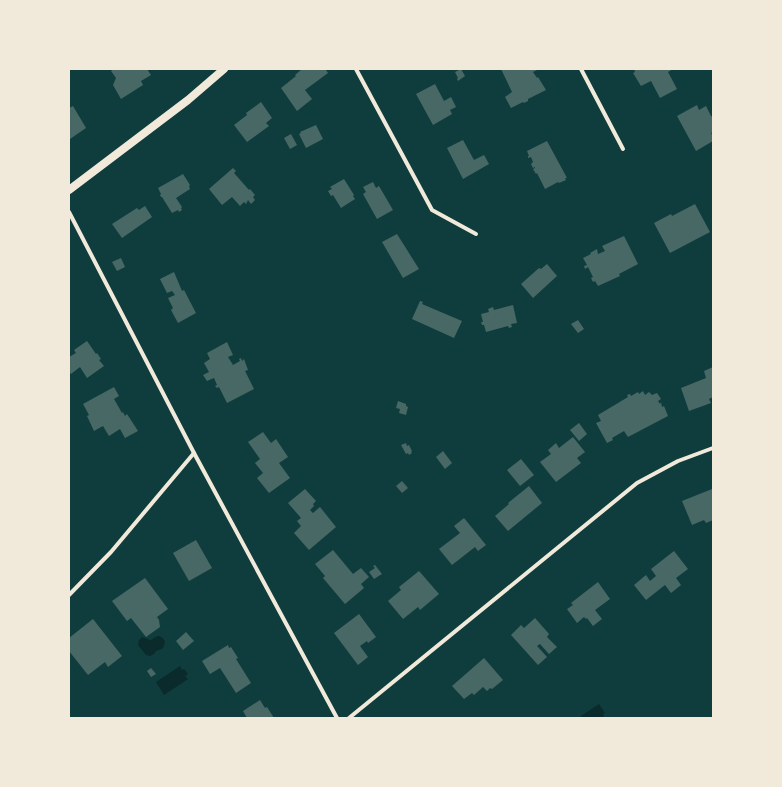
<svg xmlns="http://www.w3.org/2000/svg" width="782" height="787" viewBox="0 0 782 787" font-family="Jost,sans-serif">
<style>
.water{fill:#0a2a2b}
.building{fill:#486865}
.lines{fill:none;stroke-linecap:round;stroke-linejoin:round}
.minor{stroke:#f1e9da;stroke-width:4}
.secondary{stroke:#f1e9da;stroke-width:8}
</style>
<rect width="100%" height="100%" fill="#0f3d3e"/>
<g class="water">
<path d="M159 636C164 638 166 641 164 646L162 649 156 651 154 654 150 656 146 655 138 645 139 640 142 637C157 643 148 638 159 636Z"/>
<polygon points="180,666 182,670 184,669 188,674 185,676 188,679 164,695 156,682"/>
<polygon points="599,704 605,713 603,714 604,716 602,718 582,718 581,716"/>
</g>
<g class="building">
<polygon points="114,69 147,69 151,75 141,81 143,85 121,99 113,85 116,78 111,71"/>
<polygon points="302,69 328,69 326,70 328,73 305,90 312,99 297,111 281,88 296,76 295,75"/>
<polygon points="461,69 465,76 458,81 457,79 458,78 455,72"/>
<polygon points="501,69 539,69 533,72 537,78 538,77 546,90 528,99 528,101 524,103 523,102 511,108 505,97 512,92"/>
<polygon points="634,69 673,69 668,72 677,89 660,98 651,81 641,86 633,73 635,72"/>
<polygon points="435,84 444,101 451,97 456,107 450,110 452,114 433,125 416,94"/>
<polygon points="261,102 272,118 266,123 269,126 247,142 234,125 247,115 246,113"/>
<polygon points="697,105 699,110 706,106 711,116 713,117 713,132 711,133 713,136 713,141 696,151 677,116"/>
<polygon points="73,106 86,128 70,139 69,108"/>
<polygon points="316,125 323,139 306,148 299,134 301,133 300,132"/>
<polygon points="291,134 297,145 290,149 284,138"/>
<polygon points="463,140 474,160 484,155 489,164 463,179 447,148"/>
<polygon points="547,141 567,178 565,178 566,180 559,183 558,182 545,189 537,173 536,174 533,169 535,168 535,167 533,168 531,164 533,162 531,157 528,158 528,156 529,156 527,151"/>
<polygon points="233,168 236,171 234,173 249,190 250,189 255,195 253,197 255,200 251,204 248,200 246,204 244,202 240,206 232,197 222,205 209,189"/>
<polygon points="183,174 190,185 189,186 190,189 176,198 182,207 181,208 182,210 179,212 178,210 172,213 162,197 161,197 160,195 161,194 158,188"/>
<polygon points="344,179 354,195 353,196 355,199 341,208 333,195 331,196 328,191 332,189 330,187"/>
<polygon points="373,182 376,188 379,186 393,210 377,219 363,194 366,192 363,187"/>
<polygon points="695,204 710,232 670,253 654,223 671,214 672,216"/>
<polygon points="145,206 152,217 122,238 112,224 137,208 139,210"/>
<polygon points="397,234 419,269 403,278 382,242"/>
<polygon points="624,236 638,264 619,274 620,276 598,286 595,281 593,282 591,278 593,277 588,267 585,269 584,266 587,265 583,258 591,254 590,253 597,249 598,254 605,251 602,246"/>
<polygon points="121,258 125,267 117,271 112,262"/>
<polygon points="547,264 557,276 533,298 521,284 539,268 541,269"/>
<polygon points="174,272 182,291 184,290 196,313 178,323 171,310 173,308 168,298 175,295 172,291 167,293 160,279"/>
<polygon points="420,301 423,302 422,304 462,321 454,338 412,319"/>
<polygon points="513,305 517,323 511,324 512,327 509,328 508,326 486,332 484,325 482,325 481,322 483,322 481,314 489,312 488,309 493,307 494,310"/>
<polygon points="578,320 584,329 578,333 571,324"/>
<polygon points="87,341 96,354 97,353 101,359 99,360 104,366 87,378 80,367 71,374 69,371 69,357 76,353 74,350"/>
<polygon points="227,342 233,355 228,357 233,365 240,361 239,359 241,358 242,361 244,359 248,370 245,371 254,389 227,403 219,387 217,388 215,386 217,385 214,378 207,381 203,375 209,372 204,363 210,359 207,353"/>
<polygon points="713,367 713,397 709,399 711,403 689,411 681,388 706,378 704,371"/>
<polygon points="114,387 119,396 114,399 122,413 123,412 125,416 127,414 138,431 125,438 120,429 109,436 103,426 94,431 87,416 89,415 83,404"/>
<polygon points="643,391 645,395 649,392 652,395 657,393 661,399 658,401 660,404 661,402 662,407 664,406 668,416 628,437 624,431 612,438 613,440 607,443 596,423 601,421 598,415 628,397 627,395 630,394 631,396 638,392 639,394"/>
<polygon points="398,401 406,404 406,406 408,407 406,415 399,413 400,409 396,408"/>
<polygon points="579,423 587,434 579,441 570,430"/>
<polygon points="263,432 271,443 276,439 288,457 279,463 290,478 269,493 257,478 263,473 255,463 260,459 248,442"/>
<polygon points="573,437 585,452 577,458 581,463 556,482 540,462 551,454 548,450 556,443 559,448"/>
<polygon points="406,443 407,446 409,445 412,451 411,452 412,453 409,455 408,453 406,454 401,445"/>
<polygon points="443,451 452,463 445,469 436,457"/>
<polygon points="521,459 534,475 520,486 507,470"/>
<polygon points="402,481 408,488 402,493 396,486"/>
<polygon points="529,486 542,503 508,531 495,516 509,504 508,503"/>
<polygon points="305,489 316,501 313,504 314,506 310,510 313,513 320,507 336,527 309,550 294,533 301,526 297,521 301,518 288,503"/>
<polygon points="712,489 713,520 706,523 704,520 692,525 682,501"/>
<polygon points="464,518 486,545 478,551 475,547 452,565 439,549 460,533 454,526"/>
<polygon points="196,540 212,568 189,581 173,553"/>
<polygon points="333,550 353,574 361,568 369,577 361,584 364,588 345,604 323,578 325,576 315,564"/>
<polygon points="674,551 688,569 676,578 681,585 671,593 665,585 646,600 634,585 646,575 650,581 656,576 651,569"/>
<polygon points="375,565 382,574 374,579 369,572 375,568 373,566"/>
<polygon points="419,571 439,594 420,610 418,607 403,619 388,601 401,590 399,587"/>
<polygon points="145,578 168,609 157,617 159,620 160,627 146,637 131,618 127,621 112,601"/>
<polygon points="598,582 610,599 595,610 602,619 593,626 587,618 586,619 584,617 577,623 567,609 573,605 571,603"/>
<polygon points="359,614 376,637 368,643 367,641 360,646 368,657 358,665 334,633"/>
<polygon points="535,618 549,634 547,637 557,647 549,654 540,644 537,646 547,657 538,665 511,635 521,625 524,628"/>
<polygon points="93,619 122,656 108,667 105,662 88,675 69,651 69,638"/>
<polygon points="186,632 194,641 183,650 176,641"/>
<polygon points="228,645 229,648 231,647 238,658 236,659 251,683 236,693 220,668 210,674 202,661"/>
<polygon points="484,658 503,680 492,689 490,688 487,691 483,687 474,695 472,693 464,699 452,686"/>
<polygon points="151,668 156,674 151,677 147,671"/>
<polygon points="260,700 265,708 267,707 274,718 247,718 243,711"/>
</g>
<g class="lines">
<g class="minor">
<polyline points="356,69 432,210 476,234"/>
<polyline points="581,69 623,149"/>
<polyline points="69,212 194,453 337,718"/>
<polyline points="69,595 111,552 194,453"/>
<polyline points="349,718 637,483 678,461 713,448"/>
</g>
<polyline class="secondary" points="69,190 188,100 224,69"/>
</g>
<rect width="782" height="787" fill="none" stroke="#f1e9da" stroke-width="140"/>
</svg>
